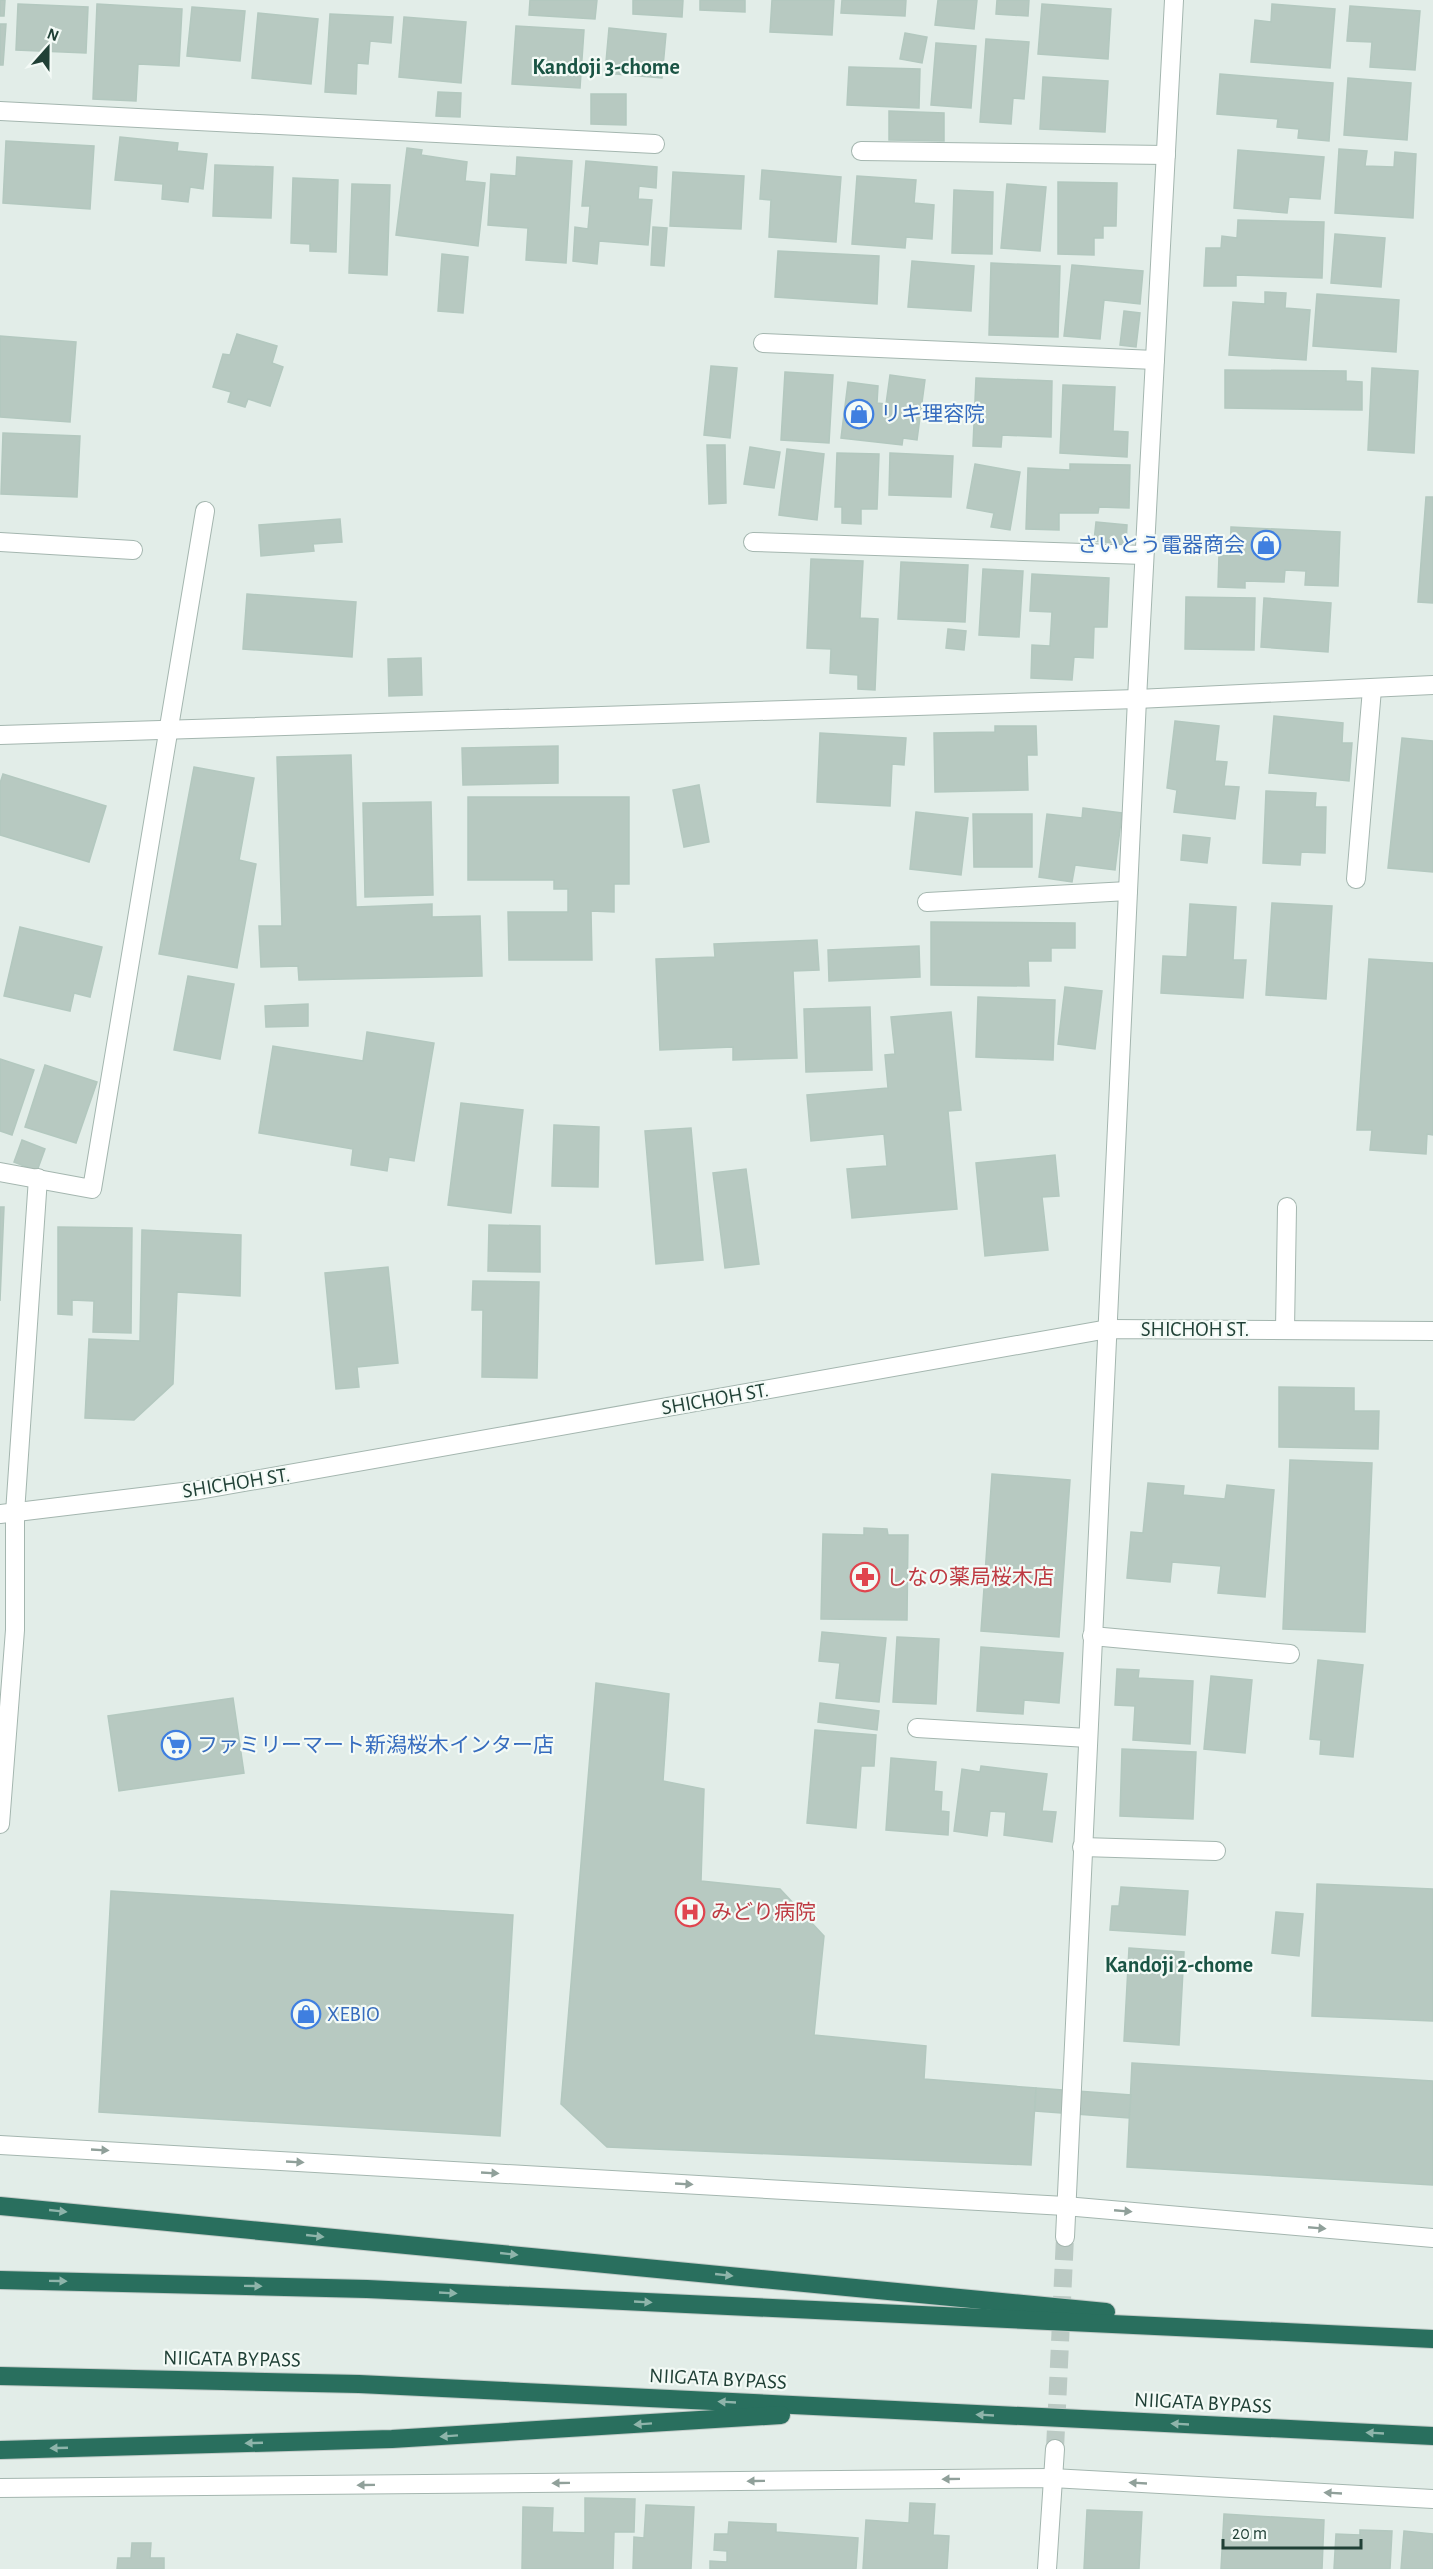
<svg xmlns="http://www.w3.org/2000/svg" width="1433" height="2569" viewBox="0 0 1433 2569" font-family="'Alegreya Sans','Noto Sans JP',sans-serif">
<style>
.building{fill:#b7c9c1;stroke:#b3c8bf;stroke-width:1.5}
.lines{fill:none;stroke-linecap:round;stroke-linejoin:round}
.minor-tunnel{stroke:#bbcac4;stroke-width:18;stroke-dasharray:18 9;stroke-linecap:butt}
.minor-casing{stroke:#a4b6af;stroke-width:20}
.highway-casing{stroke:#c1cac7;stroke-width:20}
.minor{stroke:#fff;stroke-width:18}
.highway{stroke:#296f5e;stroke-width:18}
.oneway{fill:#90a09a}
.oneway2{fill:#8eb4aa}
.labels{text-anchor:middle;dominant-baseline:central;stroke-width:4.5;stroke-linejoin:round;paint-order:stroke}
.shop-label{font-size:21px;fill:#366cbe;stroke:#f3faf6;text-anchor:start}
.street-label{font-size:21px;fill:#204036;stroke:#f3faf6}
.health-label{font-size:21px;fill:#be3a42;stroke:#f3faf6;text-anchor:start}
.neighbourhood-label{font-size:22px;font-weight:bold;fill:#1a5444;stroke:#f3faf6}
</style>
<rect width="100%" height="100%" fill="#e2ede8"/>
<g class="building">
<polygon points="0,0 5,0 4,16 0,16"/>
<polygon points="530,0 597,0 595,19 529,15"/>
<polygon points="633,0 683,0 682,17 633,14"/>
<polygon points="700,0 745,0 745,12 700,10"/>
<polygon points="772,0 834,0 832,35 770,32"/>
<polygon points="842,0 906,0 905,16 841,13"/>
<polygon points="938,0 977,0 974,29 935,25"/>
<polygon points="997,0 1029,0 1028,16 996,14"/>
<polygon points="18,4 88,7 86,53 16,50"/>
<polygon points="97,4 182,9 179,66 138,64 136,101 93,99"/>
<polygon points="1042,4 1111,9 1108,59 1038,54"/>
<polygon points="1272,4 1335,9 1330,68 1251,62 1255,20 1271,22"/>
<polygon points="1350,6 1420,11 1415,70 1370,67 1372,42 1347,41"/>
<polygon points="192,7 245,11 240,61 187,56"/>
<polygon points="258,13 318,19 311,84 252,78"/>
<polygon points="330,14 393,17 391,43 370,41 368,64 357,63 356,94 325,92"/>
<polygon points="404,17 466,22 461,83 399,77"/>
<polygon points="0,24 6,24 3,65 0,65"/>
<polygon points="516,26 584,30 580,88 512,84"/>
<polygon points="609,28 666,34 662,78 605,73"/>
<polygon points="905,33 927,37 922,63 900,59"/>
<polygon points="986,39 1029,42 1024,99 1013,98 1011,124 980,122"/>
<polygon points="936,43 976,46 971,108 931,105"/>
<polygon points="849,67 920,69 919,108 847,105"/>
<polygon points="1220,74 1333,83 1329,141 1298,138 1299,129 1277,127 1278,119 1217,114"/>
<polygon points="1043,77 1108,81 1105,132 1040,129"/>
<polygon points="1348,78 1411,83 1407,140 1344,135"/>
<polygon points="438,92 461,93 460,117 436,116"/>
<polygon points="591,94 626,94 626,125 591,124"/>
<polygon points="889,111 944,113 944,141 889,140"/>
<polygon points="120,137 178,143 177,151 207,154 203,189 190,187 188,202 162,199 163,184 115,180"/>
<polygon points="6,141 94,146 90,209 3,203"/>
<polygon points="407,148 422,150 421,155 467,162 465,181 485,183 478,246 396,235"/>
<polygon points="1339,149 1367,151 1365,166 1394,167 1395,152 1416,154 1413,218 1335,213"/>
<polygon points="1238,150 1324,157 1320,199 1289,197 1287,213 1234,208"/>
<polygon points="517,157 572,161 566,263 526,260 528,228 488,225 491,174 516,176"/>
<polygon points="586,161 657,167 656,188 639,186 638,199 652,200 648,245 599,241 597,264 573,261 575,227 588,229 590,206 582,206"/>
<polygon points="215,165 273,167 271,218 213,216"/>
<polygon points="762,170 841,177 836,242 769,237 771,200 760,199"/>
<polygon points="673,172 744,176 741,229 670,226"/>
<polygon points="857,176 916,180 914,203 934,205 932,239 906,237 905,248 852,244"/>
<polygon points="293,178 338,180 336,252 310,251 310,244 291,243"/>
<polygon points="1058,182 1117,183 1116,226 1103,226 1103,238 1094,238 1094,255 1058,254"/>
<polygon points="352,184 390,185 387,275 349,273"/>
<polygon points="1007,184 1046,187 1040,251 1001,248"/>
<polygon points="954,190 993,192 992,254 952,253"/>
<polygon points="1238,220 1324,222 1322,278 1236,275 1236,286 1204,286 1206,248 1221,248 1222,236 1237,238"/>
<polygon points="653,227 667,228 664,266 651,265"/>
<polygon points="1335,234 1385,238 1381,287 1331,283"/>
<polygon points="778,251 879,256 877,304 775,297"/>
<polygon points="442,254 468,257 463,313 438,311"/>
<polygon points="912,261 974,266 971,311 908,307"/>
<polygon points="991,263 1060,266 1058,337 989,335"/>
<polygon points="1072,265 1143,271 1140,304 1104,300 1100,339 1064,336"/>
<polygon points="1265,292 1286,293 1285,308 1310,310 1306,360 1229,355 1233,302 1265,304"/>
<polygon points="1317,294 1399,300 1396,352 1313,346"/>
<polygon points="1124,311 1140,313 1136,347 1120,345"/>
<polygon points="237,334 277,346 272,363 283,367 270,406 248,399 245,407 228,402 231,392 213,387 223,354 230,355"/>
<polygon points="0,336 76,342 70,422 0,417"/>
<polygon points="711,366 737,368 730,438 704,435"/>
<polygon points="1372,368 1418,371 1414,453 1368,450"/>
<polygon points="1225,370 1346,371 1346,381 1362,382 1362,410 1225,408"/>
<polygon points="785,372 833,375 829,443 781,440"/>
<polygon points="890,375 925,380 917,440 903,438 902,445 841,438 848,382 878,386 877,403 886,404"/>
<polygon points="976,378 1052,381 1051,437 1002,435 1001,447 973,446"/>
<polygon points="1063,385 1115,387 1113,431 1128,432 1127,457 1060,453"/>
<polygon points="3,433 80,436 77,497 1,494"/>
<polygon points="707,445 725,445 726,503 709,504"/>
<polygon points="750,447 780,452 774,488 744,484"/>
<polygon points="787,449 824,454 817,520 779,515"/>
<polygon points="837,453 879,454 877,509 861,509 861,524 842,523 842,507 835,507"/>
<polygon points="890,453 953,456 951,497 889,495"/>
<polygon points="975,464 1020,472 1010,530 991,527 994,513 967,508"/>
<polygon points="1070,464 1130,465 1129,508 1099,507 1098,513 1059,513 1059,530 1026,529 1028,468 1070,470"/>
<polygon points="1426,497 1433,497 1433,603 1418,602"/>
<polygon points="340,519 342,542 313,544 314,551 261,556 259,525"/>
<polygon points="1096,522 1127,525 1126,544 1094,541"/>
<polygon points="1231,527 1340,532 1338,586 1305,585 1306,571 1285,570 1284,582 1245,581 1245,588 1218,587 1219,555 1230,556"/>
<polygon points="811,559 863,561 860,618 878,619 875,690 858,689 858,675 830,673 831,649 807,648"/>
<polygon points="901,562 968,565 965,622 898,619"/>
<polygon points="983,569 1023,571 1019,637 979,635"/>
<polygon points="1032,574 1109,578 1107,627 1094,627 1093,658 1074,657 1072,680 1031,678 1032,645 1050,646 1052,612 1030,611"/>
<polygon points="247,594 356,602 352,657 243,649"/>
<polygon points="1186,597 1255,598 1254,650 1185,649"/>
<polygon points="1264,598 1331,603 1328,652 1261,647"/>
<polygon points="948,629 966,631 964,650 946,648"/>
<polygon points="421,658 422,695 389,696 388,659"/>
<polygon points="1274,716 1343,723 1342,743 1352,743 1349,781 1269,773"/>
<polygon points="1175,721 1219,726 1215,761 1227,762 1224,786 1239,787 1235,819 1174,812 1177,790 1167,788"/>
<polygon points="995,726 1036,726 1037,755 1027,755 1028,790 935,792 934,733 995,732"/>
<polygon points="820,733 906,738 904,765 892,764 890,806 817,802"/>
<polygon points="1402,738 1433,741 1433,872 1388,868"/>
<polygon points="558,746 558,783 463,785 462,748"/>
<polygon points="351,755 356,907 432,904 432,917 480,916 482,976 299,980 298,966 261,967 259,926 282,926 277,757"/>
<polygon points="194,767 254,778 239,860 256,864 237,968 159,954"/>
<polygon points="3,774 106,806 89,862 0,835 0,783"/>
<polygon points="699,785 709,842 684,847 673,790"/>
<polygon points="1266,791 1316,793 1315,807 1326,807 1325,853 1301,852 1300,865 1263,863"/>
<polygon points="468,797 629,797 629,884 614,884 614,912 591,911 592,960 509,960 508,912 568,912 568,889 554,889 554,880 468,880"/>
<polygon points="431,802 433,895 365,897 363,803"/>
<polygon points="1083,808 1122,813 1115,870 1075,865 1072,882 1039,877 1047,814 1082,818"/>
<polygon points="916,812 968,818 961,875 910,869"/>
<polygon points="973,814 1032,814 1032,867 974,867"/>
<polygon points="1183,835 1210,838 1207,863 1181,860"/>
<polygon points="1272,903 1332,906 1326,999 1266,995"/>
<polygon points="1190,904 1236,907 1233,960 1246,960 1243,998 1161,993 1163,956 1187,957"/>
<polygon points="931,922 1075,923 1075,948 1051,948 1051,961 1028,961 1029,986 931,985"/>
<polygon points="20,927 102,947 90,997 74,993 70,1011 4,996"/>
<polygon points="817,940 819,970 793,971 797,1058 733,1060 733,1047 660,1050 656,959 715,957 714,944"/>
<polygon points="919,946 920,977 829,981 828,950"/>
<polygon points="1369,959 1433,963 1433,1135 1427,1134 1426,1154 1370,1150 1372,1130 1357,1130"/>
<polygon points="188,976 234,984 220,1059 174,1050"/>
<polygon points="1065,987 1102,991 1095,1049 1058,1044"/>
<polygon points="978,997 1055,1000 1053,1060 976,1057"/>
<polygon points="308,1004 308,1026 266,1027 265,1006"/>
<polygon points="870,1007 872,1070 806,1072 804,1009"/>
<polygon points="951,1012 961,1110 948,1111 957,1209 852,1218 847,1169 887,1166 884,1134 811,1141 807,1095 888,1088 885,1055 895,1054 891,1017"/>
<polygon points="367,1032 434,1043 414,1161 389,1157 387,1171 351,1165 353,1149 259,1133 273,1046 363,1061"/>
<polygon points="0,1059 34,1070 12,1135 0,1131"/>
<polygon points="45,1065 97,1082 76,1143 25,1127"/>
<polygon points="461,1103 523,1110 511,1213 448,1205"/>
<polygon points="554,1125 599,1127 598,1187 552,1186"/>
<polygon points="691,1128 703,1260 656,1264 645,1131"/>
<polygon points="22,1140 45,1149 37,1171 14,1162"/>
<polygon points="1055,1155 1059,1196 1042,1197 1048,1250 985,1256 976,1163"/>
<polygon points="746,1169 759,1264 725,1268 713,1173"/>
<polygon points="0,1207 4,1207 0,1301"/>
<polygon points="489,1225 540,1226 540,1272 488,1271"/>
<polygon points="58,1227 132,1228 131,1333 93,1332 94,1301 72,1300 72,1315 58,1314"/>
<polygon points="142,1230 241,1235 240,1296 177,1292 173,1384 134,1420 85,1418 89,1339 140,1341"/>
<polygon points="388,1267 398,1363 357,1367 359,1387 336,1389 325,1273"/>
<polygon points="473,1281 539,1282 537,1378 482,1377 483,1310 472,1310"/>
<polygon points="1279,1387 1354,1388 1354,1411 1379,1411 1378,1449 1279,1447"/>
<polygon points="1290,1460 1372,1463 1365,1632 1283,1629"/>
<polygon points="992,1474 1070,1480 1059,1637 981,1631"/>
<polygon points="1148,1483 1184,1486 1183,1495 1225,1499 1227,1485 1274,1490 1265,1597 1218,1593 1221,1566 1172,1562 1170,1582 1127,1578 1131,1532 1143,1533"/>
<polygon points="864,1528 887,1529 888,1535 908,1535 907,1620 821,1619 823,1534 864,1535"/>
<polygon points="822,1632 886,1638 879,1702 836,1698 840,1663 819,1661"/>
<polygon points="897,1637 939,1639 936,1704 893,1702"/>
<polygon points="981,1647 1063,1653 1059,1703 1024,1700 1023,1714 977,1711"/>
<polygon points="1318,1660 1363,1665 1353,1757 1320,1754 1321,1740 1310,1739"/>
<polygon points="1117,1669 1139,1670 1138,1678 1193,1681 1190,1744 1133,1740 1135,1706 1115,1705"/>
<polygon points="1211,1676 1252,1680 1245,1753 1204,1749"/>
<polygon points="596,1683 669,1694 663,1781 704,1789 701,1881 780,1889 824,1936 814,2035 926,2046 924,2079 1036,2088 1031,2165 607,2147 561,2104"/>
<polygon points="233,1698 244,1773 119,1791 108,1716"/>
<polygon points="820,1703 879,1711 877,1730 818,1722"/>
<polygon points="815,1730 876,1735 874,1766 861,1766 856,1828 807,1823"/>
<polygon points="1122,1749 1196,1752 1193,1819 1120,1816"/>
<polygon points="891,1758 936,1762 934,1791 942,1792 941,1811 949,1812 948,1835 886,1830"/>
<polygon points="981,1766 1047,1774 1042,1811 1056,1812 1052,1842 1004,1835 1006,1812 990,1811 987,1836 954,1831 962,1769 980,1772"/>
<polygon points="1317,1884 1433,1889 1433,2021 1312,2016"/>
<polygon points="1121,1887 1188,1891 1185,1935 1110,1930 1112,1906 1119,1906"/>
<polygon points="111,1891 513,1915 500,2136 99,2112"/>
<polygon points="1276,1912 1303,1914 1299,1956 1272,1953"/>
<polygon points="1129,1948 1184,1952 1179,2045 1124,2041"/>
<polygon points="1132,2063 1433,2081 1433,2185 1127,2167"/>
<polygon points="1036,2088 1131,2095 1129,2118 1035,2111"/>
<polygon points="585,2498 635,2499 634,2532 614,2532 613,2569 522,2569 523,2507 553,2508 552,2532 585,2533"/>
<polygon points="910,2503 935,2504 933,2535 949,2536 947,2569 863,2569 866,2520 909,2523"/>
<polygon points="646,2505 694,2507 691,2569 633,2569 634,2537 644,2538"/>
<polygon points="1087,2510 1142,2512 1139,2569 1084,2569"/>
<polygon points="1224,2514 1324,2520 1322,2569 1221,2569"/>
<polygon points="729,2522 776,2524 776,2532 858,2538 856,2569 710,2569 710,2561 727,2562 727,2551 714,2550 715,2534 728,2534"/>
<polygon points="1360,2530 1392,2531 1390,2569 1334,2569 1336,2534 1360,2535"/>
<polygon points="1404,2531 1433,2534 1433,2569 1401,2569"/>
<polygon points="132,2543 151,2543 150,2558 164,2558 164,2569 117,2569 118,2558 131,2558"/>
</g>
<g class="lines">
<polyline class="minor-tunnel" points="1055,2449 1065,2237"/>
<g class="minor-casing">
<g id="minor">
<polyline points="0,111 655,144"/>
<polyline points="861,151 1166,155"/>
<polyline points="763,343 1155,360"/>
<polyline points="0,542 133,550"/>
<polyline points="753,542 1144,555"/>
<polyline points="0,735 1137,699 1433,685"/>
<polyline points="1356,879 1372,689"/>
<polyline points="927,902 1128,891"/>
<polyline points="0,1172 92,1189 205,511"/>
<polyline points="1285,1330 1287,1207"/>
<polyline points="0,1514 199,1490 1108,1329 1433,1331"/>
<polyline points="1092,1636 1290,1654"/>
<polyline points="917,1728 1088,1738"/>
<polyline points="0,1824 15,1630 15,1513 38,1178"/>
<polyline points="1082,1847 1216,1851"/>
<polyline points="0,2145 1065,2206 1433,2238"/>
<polyline points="1065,2237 1137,699 1174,0"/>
<polyline points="0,2488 1052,2478 1433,2499"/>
<polyline points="1047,2569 1055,2449"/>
</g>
</g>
<g class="highway-casing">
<g id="highway">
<polyline points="0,2206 1106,2312"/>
<polyline points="0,2280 367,2289 1433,2339"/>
<polyline points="0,2376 359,2384 1433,2436"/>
<polyline points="0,2450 392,2439 781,2415"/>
</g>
</g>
<use href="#minor" class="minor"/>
<use href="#highway" class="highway"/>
</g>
<defs><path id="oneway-solid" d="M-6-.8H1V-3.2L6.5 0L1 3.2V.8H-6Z" transform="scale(1.5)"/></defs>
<g class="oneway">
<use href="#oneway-solid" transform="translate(100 2150) rotate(3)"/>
<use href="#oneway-solid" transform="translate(295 2162) rotate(3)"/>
<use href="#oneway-solid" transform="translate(490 2173) rotate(3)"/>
<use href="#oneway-solid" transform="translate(684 2184) rotate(3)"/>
<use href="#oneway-solid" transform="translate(1123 2211) rotate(5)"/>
<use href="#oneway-solid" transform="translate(1317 2228) rotate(5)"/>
<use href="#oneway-solid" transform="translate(951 2479) rotate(179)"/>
<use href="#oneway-solid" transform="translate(756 2481) rotate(179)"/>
<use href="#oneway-solid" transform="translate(561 2483) rotate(179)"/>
<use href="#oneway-solid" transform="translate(1138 2483) rotate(-177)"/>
<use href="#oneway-solid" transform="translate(366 2485) rotate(179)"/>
<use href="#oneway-solid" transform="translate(1333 2493) rotate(-177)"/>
</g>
<g class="oneway2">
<use href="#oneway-solid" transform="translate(58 2211) rotate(6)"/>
<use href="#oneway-solid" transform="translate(315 2236) rotate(6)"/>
<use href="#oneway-solid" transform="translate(509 2254) rotate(6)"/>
<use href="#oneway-solid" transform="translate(724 2275) rotate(6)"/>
<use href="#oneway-solid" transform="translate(58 2281) rotate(1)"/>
<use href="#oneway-solid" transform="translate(253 2286) rotate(1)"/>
<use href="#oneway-solid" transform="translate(448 2293) rotate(3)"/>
<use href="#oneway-solid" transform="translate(643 2302) rotate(3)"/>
<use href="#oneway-solid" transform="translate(727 2402) rotate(-177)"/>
<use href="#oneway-solid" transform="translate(985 2415) rotate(-177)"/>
<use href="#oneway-solid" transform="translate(643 2424) rotate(176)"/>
<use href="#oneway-solid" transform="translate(1180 2424) rotate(-177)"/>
<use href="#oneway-solid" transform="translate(1375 2433) rotate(-177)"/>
<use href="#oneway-solid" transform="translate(449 2436) rotate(176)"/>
<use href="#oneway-solid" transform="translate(254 2443) rotate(178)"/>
<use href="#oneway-solid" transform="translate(59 2448) rotate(178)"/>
</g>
<defs>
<g id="shop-ring" transform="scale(1.5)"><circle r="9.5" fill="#f3faf6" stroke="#3f7fe0" stroke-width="1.5"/><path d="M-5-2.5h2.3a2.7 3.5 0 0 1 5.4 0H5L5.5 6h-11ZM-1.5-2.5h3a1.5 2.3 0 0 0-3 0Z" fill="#3f7fe0"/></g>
<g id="pharmacy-ring" transform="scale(1.5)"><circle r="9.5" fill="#f3faf6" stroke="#e0444e" stroke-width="1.5"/><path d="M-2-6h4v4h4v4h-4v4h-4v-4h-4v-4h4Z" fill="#e0444e"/></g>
<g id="supermarket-ring" transform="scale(1.5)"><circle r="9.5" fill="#f3faf6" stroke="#3f7fe0" stroke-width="1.5"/><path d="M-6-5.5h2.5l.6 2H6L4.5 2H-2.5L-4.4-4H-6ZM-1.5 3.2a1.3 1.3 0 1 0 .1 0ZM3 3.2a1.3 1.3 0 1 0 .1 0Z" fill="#3f7fe0"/></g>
<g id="hospital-ring" transform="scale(1.5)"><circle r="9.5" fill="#f3faf6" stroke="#e0444e" stroke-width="1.5"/><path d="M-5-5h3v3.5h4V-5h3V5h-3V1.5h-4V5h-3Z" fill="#e0444e"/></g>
</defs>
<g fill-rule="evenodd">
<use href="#shop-ring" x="859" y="414"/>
<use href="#shop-ring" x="1266" y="545"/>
<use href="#pharmacy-ring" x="865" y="1577"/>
<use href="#supermarket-ring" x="176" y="1745"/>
<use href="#hospital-ring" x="690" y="1912"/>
<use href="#shop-ring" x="306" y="2014"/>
</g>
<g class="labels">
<g class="shop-label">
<text x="880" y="414">リキ理容院</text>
<text x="1245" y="545" text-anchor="end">さいとう電器商会</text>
<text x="197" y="1745">ファミリーマート新潟桜木インター店</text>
<text x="327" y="2014">XEBIO</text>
</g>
<g class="street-label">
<text x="1195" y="1329">SHICHOH ST.</text>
<text transform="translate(715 1399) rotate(-10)">SHICHOH ST.</text>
<text transform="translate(236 1483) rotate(-9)">SHICHOH ST.</text>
<text transform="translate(232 2359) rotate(1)">NIIGATA BYPASS</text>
<text transform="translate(718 2379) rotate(3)">NIIGATA BYPASS</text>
<text transform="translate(1203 2403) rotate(3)">NIIGATA BYPASS</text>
</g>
<g class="health-label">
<text x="886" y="1577">しなの薬局桜木店</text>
<text x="711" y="1912">みどり病院</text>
</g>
<g class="neighbourhood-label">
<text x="606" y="67">Kandoji 3-chome</text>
<text x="1179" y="1965">Kandoji 2-chome</text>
</g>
</g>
<g transform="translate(48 48) rotate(21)" stroke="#f3faf6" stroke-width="4.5" paint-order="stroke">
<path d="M0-4.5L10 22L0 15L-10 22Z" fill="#204036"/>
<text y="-9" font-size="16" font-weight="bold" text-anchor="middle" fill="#204036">N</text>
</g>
<path d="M1223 2539v9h138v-9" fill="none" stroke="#204036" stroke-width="3"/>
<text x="1232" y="2539" font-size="18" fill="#204036" stroke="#f3faf6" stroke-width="4.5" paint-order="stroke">20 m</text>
</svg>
